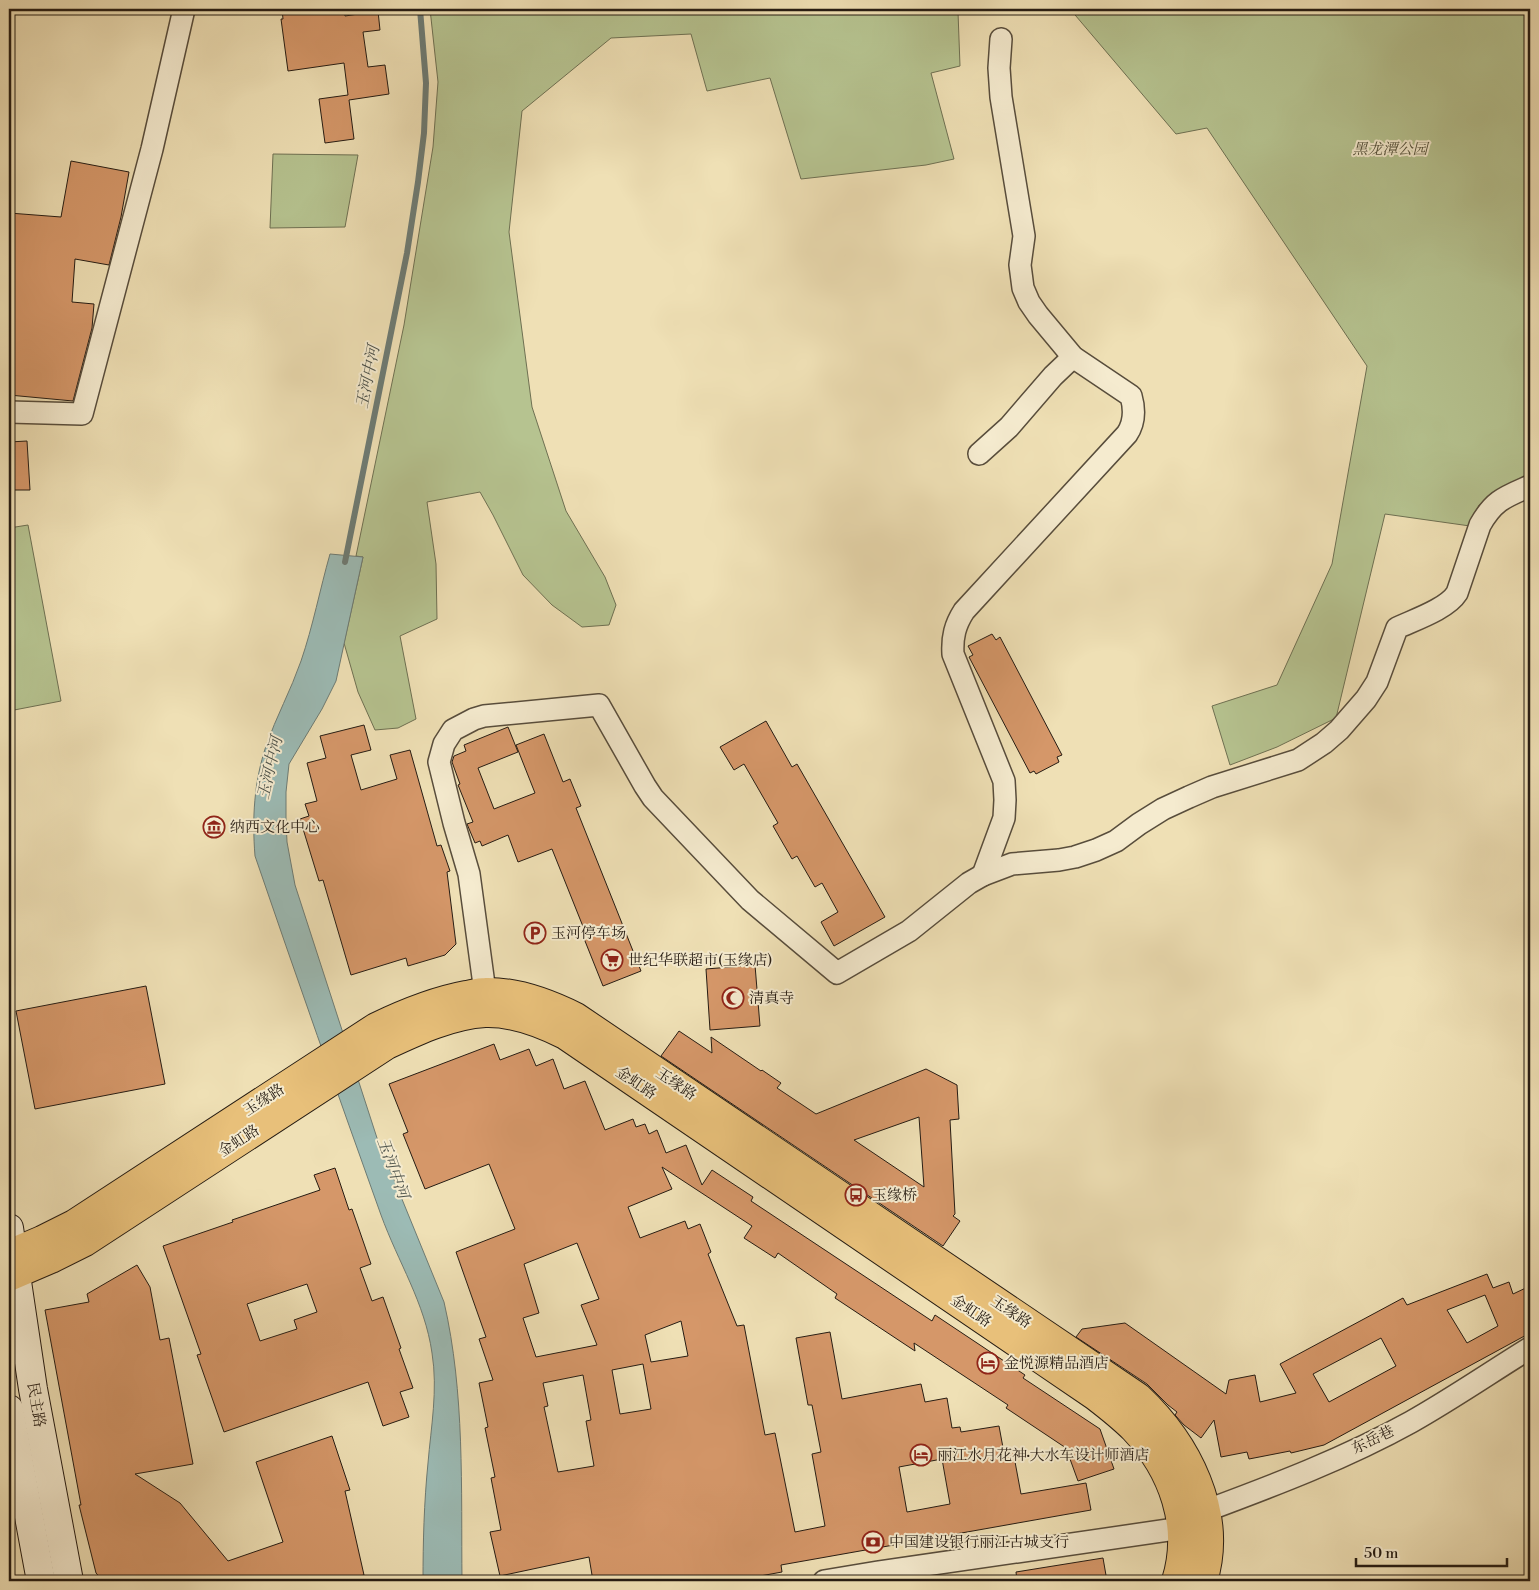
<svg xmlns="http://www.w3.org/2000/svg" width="1539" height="1590" viewBox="0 0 1539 1590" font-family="'Libre Bodoni','Noto Serif SC',serif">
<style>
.green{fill:#b6c390;stroke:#6e7052}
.water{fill:#9cbbb5;stroke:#6d7b74}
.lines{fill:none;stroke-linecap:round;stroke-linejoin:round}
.stream{stroke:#6d7b74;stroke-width:6}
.building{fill:#d59769;stroke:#261c13;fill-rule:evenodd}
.street-casing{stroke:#584d3c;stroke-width:24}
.secondary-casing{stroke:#261c13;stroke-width:30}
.primary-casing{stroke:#261c13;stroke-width:30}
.street{stroke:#f5ebcf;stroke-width:21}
.secondary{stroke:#f5ebcf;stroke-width:28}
.primary{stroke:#e8c07a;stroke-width:28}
.labels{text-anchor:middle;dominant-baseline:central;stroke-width:4;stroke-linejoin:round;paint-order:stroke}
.park-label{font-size:15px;font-style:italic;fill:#514e38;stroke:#f5ebcf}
.poi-label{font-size:15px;fill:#261c13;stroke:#f5ebcf;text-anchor:start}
.street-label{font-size:15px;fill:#261c13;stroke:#f5ebcf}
.water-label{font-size:16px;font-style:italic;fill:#4f544c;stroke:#f5ebcf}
</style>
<rect width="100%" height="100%" fill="#efe0b5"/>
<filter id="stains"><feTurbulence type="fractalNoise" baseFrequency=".004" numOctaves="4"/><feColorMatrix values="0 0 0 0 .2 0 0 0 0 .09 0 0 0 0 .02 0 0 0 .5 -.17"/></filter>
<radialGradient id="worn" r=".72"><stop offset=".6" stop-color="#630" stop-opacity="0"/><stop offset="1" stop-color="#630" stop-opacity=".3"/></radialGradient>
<g class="green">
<polygon points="430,9 972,9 958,12 960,66 931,73 954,159 926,165 801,179 770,78 707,91 691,34 611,38 522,111 509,232 532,407 566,511 605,577 616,605 609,625 582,627 552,605 523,575 493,515 480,492 427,502 436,564 437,619 400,636 416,719 398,728 375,730 358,692 344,643 363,557 356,556 404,325 433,147 438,82"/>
<polygon points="1070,9 1530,9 1530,480 1479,505 1470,526 1385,514 1336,718 1277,747 1230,765 1212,706 1277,685 1332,564 1367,366 1207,128 1176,134"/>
<polygon points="273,154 358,155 345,227 270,228"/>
<polygon points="28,525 61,701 9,711 9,528"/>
</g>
<path class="water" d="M330 554 363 557 336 681 322 709 289 764 286 792V820L287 842 295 885 377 1138 444 1302C465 1393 461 1489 462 1581H423C423 1542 424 1503 428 1463 431 1427 438 1390 432 1353 425 1303 398 1262 381 1215 338 1095 296 976 255 856 252 818 254 782 266 746 276 717 291 690 301 661 313 626 320 589 330 554Z"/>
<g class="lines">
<polyline class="stream" points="345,562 407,253 418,182 424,133 426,83 420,9"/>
</g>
<g class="building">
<polygon points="282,9 344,9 345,16 378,11 380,30 363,32 368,67 385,65 389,94 349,100 354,139 325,143 319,99 348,95 344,63 288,71 281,19 283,19"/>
<polygon points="71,161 129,172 121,217 109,265 75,259 72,302 94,304 92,328 73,401 9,395 9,213 61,217"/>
<polygon points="27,441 30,490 9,490 9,442"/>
<polygon points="992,634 996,640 1000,637 1062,755 1057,757 1059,762 1036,774 1034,771 1030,773 969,657 973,655 968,646"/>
<polygon points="766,721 792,767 797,764 885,917 834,946 821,922 838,912 822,883 815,887 797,856 792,859 773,826 778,823 744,764 734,770 720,747"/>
<polygon points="364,725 371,750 351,755 361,790 397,779 390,755 410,750 437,846 441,845 450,871 447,872 456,944 445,955 408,966 406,958 351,975 323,880 319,881 300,819 309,816 305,804 317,801 307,763 326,758 320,736"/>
<polygon points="508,727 518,752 478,768 494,809 535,793 516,745 544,734 563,782 570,779 581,806 576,808 641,971 603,986 583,936 586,934 552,849 518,862 508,835 482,846 480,841 475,843 467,824 473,822 458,785 460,784 452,762 454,756 466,751 464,745"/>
<polygon points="755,965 760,1026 710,1030 706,969"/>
<polygon points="146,986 165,1084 35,1109 16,1011"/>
<path d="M679 1031 712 1053 711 1037 761 1071 762 1070 781 1083 777 1088 816 1114 926 1069 957 1085 959 1119 950 1120 955 1214 953 1216 960 1221 943 1246 661 1056ZM919 1117 924 1187 854 1140Z"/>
<path d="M494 1044 500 1060 529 1049 536 1066 553 1059 564 1089 585 1081 605 1130 633 1119 636 1127 645 1124 649 1134 657 1130 666 1153 686 1145 702 1185 712 1170 753 1197 751 1201 932 1321 935 1315 1025 1375 1023 1378 1100 1429 1114 1469 1078 1481 1066 1448 1006 1408 1008 1405 914 1343 915 1351 835 1298 837 1294 778 1253 775 1258 744 1238 752 1226 662 1167 672 1189 628 1207 640 1238 685 1221 688 1229 700 1224 711 1252 708 1254 737 1326 744 1325 765 1435 775 1433 795 1532 825 1526 812 1454 821 1452 812 1405H808L796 1338 830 1332 842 1399 921 1384 925 1402 947 1398 952 1428 960 1427 961 1432 999 1426 1004 1453 1013 1451 1021 1494 1086 1483 1091 1510 781 1565 782 1572 733 1581H593L589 1557 500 1576 490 1532 501 1530 491 1478 495 1477 485 1428 488 1427 479 1383 493 1380 479 1339 486 1337 456 1252 515 1229 489 1164 425 1189 403 1134 408 1132 389 1084ZM577 1243 599 1299 581 1305 597 1345 536 1357 523 1318 539 1313 524 1264ZM681 1321 688 1356 651 1362 645 1335ZM643 1364 651 1409 620 1414 612 1370ZM583 1375 591 1420 586 1421 594 1466 558 1472 544 1407 548 1406 543 1383ZM942 1459 950 1504 907 1512 899 1467Z"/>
<path d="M335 1168 349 1210 352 1209 371 1264 360 1268 372 1301 383 1297 401 1348 399 1349 413 1388 400 1392 409 1417 383 1426 368 1382 224 1432 197 1355 201 1354 163 1246 233 1222 232 1220 320 1190 314 1175ZM307 1284 317 1312 294 1320 297 1329 260 1341 247 1304Z"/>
<polygon points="137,1265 150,1287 160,1340 169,1338 193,1464 135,1474 180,1503 228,1561 283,1542 256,1462 332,1436 350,1490 345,1491 364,1575 336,1581 103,1581 96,1573 79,1505 81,1505 45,1310 89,1302 87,1294"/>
<path d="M1487 1274 1493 1288 1509 1282 1513 1294 1530 1286V1333L1324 1445 1291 1453 1290 1451 1249 1459 1247 1452 1221 1457 1214 1420 1201 1438 1184 1425 1175 1415 1177 1412 1168 1405 1147 1384 1076 1337 1082 1329 1125 1323 1226 1394 1229 1380 1255 1375 1260 1402 1296 1393 1280 1364 1403 1298 1407 1305ZM1485 1295 1498 1326 1467 1343 1447 1310ZM1381 1338 1396 1366 1329 1402 1313 1374Z"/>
<polygon points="1103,1558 1107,1581 1017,1581 1016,1572"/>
</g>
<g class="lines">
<g class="street-casing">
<g id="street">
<polyline points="9,412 82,414 152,149 184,9"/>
<polyline points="979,454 1009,427 1053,376 1073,357"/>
<path d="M983 875 1004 818 1005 800 1004 781 953 654C952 637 955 625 964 611L1127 434C1135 422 1135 410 1131 396L1073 357 1038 315 1029 302 1023 288 1020 265 1024 236 1001 97 999 68 1001 39"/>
<path d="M485 992 469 874 454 823 439 762 444 744 453 730 474 719 484 716 599 705 645 786 653 798 750 900 837 973 909 931 969 883 983 875 1012 864 1059 860 1075 857 1096 850 1116 841 1139 824 1163 809 1189 797 1212 787 1298 760 1324 743 1339 730 1366 699 1377 682 1397 628C1414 620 1447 609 1457 593L1480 525C1494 500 1505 497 1530 486"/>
<path d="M1205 1511C1275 1485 1346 1458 1411 1422 1452 1399 1491 1372 1530 1348"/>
<polyline points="824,1581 878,1572 1182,1528"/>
</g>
</g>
<g class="secondary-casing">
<g id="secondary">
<polyline points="9,1228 33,1389 69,1581"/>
<polyline points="9,1409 41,1581"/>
</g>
</g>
<g class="primary-casing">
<g id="primary">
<path d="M9 1254 42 1240 74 1224 376 1027C405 1013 434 1001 466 995 472 994 479 992 485 992 516 991 548 1003 576 1017L1138 1397C1187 1443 1224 1513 1203 1581"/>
<path d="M9 1277 51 1259 85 1242 387 1045C417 1031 451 1015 485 1013 513 1012 541 1023 565 1035L1095 1396C1108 1406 1122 1417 1134 1429 1173 1470 1193 1526 1176 1581"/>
</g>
</g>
<use href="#street" class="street"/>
<use href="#secondary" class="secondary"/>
<use href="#primary" class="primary"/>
</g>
<defs>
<g id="museum-ring" transform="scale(1.125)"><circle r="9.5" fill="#f5ebcf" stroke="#8f2418" stroke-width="1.5"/><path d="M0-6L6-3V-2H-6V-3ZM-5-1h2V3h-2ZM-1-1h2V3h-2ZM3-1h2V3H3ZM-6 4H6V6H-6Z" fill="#8f2418"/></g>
<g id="parking-ring" transform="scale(1.125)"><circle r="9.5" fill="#f5ebcf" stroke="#8f2418" stroke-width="1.5"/><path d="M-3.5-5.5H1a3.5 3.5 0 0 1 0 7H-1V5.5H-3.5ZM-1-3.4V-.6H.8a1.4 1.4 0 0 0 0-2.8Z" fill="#8f2418"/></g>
<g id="supermarket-ring" transform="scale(1.125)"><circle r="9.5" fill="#f5ebcf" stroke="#8f2418" stroke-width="1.5"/><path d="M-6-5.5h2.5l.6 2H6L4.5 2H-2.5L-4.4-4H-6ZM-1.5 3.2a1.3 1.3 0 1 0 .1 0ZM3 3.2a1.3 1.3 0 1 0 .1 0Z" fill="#8f2418"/></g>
<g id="mosque-ring" transform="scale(1.125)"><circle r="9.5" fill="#f5ebcf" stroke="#8f2418" stroke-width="1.5"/><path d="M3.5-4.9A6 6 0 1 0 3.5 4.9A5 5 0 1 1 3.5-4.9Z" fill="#8f2418"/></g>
<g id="bus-ring" transform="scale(1.125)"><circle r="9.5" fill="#f5ebcf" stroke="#8f2418" stroke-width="1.5"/><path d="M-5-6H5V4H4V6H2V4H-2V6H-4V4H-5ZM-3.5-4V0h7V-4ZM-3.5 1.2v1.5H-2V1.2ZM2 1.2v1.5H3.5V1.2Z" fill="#8f2418"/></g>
<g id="hotel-ring" transform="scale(1.125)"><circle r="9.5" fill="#f5ebcf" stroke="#8f2418" stroke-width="1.5"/><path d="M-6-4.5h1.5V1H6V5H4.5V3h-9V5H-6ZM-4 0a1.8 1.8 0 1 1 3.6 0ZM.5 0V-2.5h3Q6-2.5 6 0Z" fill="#8f2418"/></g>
<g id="bank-ring" transform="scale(1.125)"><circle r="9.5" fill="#f5ebcf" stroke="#8f2418" stroke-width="1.5"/><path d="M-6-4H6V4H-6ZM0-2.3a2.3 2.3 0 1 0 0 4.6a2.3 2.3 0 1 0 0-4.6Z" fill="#8f2418"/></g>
</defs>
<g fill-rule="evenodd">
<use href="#museum-ring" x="214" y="827"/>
<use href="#parking-ring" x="535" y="933"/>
<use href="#supermarket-ring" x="612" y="960"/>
<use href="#mosque-ring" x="733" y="998"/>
<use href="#bus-ring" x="856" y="1195"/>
<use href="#hotel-ring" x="988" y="1363"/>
<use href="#hotel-ring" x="921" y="1455"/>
<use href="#bank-ring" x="873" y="1542"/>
</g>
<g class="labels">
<g class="park-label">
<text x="1390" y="149">黑龙潭公园</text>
</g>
<g class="poi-label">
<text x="230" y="827">纳西文化中心</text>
<text x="551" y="933">玉河停车场</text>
<text x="628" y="960">世纪华联超市(玉缘店)</text>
<text x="749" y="998">清真寺</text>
<text x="872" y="1195">玉缘桥</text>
<text x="1004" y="1363">金悦源精品酒店</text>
<text x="937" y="1455">丽江水月花神·大水车设计师酒店</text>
<text x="889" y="1542">中国建设银行丽江古城支行</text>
</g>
<g class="street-label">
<text transform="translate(636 1083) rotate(34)">金虹路</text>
<text transform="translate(676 1084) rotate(34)">玉缘路</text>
<text transform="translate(264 1100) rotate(-33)">玉缘路</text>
<text transform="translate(239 1141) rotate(-33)">金虹路</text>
<text transform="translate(971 1311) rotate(34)">金虹路</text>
<text transform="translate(1011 1312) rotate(34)">玉缘路</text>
<text transform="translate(36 1405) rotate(80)">民主路</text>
<text transform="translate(1373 1440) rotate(-26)">东岳巷</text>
</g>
<g class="water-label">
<text transform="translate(368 377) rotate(-79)">玉河中河</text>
<text transform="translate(270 768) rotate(-77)">玉河中河</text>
<text transform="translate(393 1168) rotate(70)">玉河中河</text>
</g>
</g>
<rect width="1539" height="1590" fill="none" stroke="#efe0b5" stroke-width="30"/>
<rect x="10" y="10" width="1519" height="1570" fill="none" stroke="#261c13" stroke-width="2.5"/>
<rect x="15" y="15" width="1509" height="1560" fill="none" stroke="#261c13"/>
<path d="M1356 1558v8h151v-8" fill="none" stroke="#261c13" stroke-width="2.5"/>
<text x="1364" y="1558" font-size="15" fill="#261c13" stroke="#f5ebcf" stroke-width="4" paint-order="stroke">50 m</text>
<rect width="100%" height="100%" filter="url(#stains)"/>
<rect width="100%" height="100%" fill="url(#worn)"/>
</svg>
